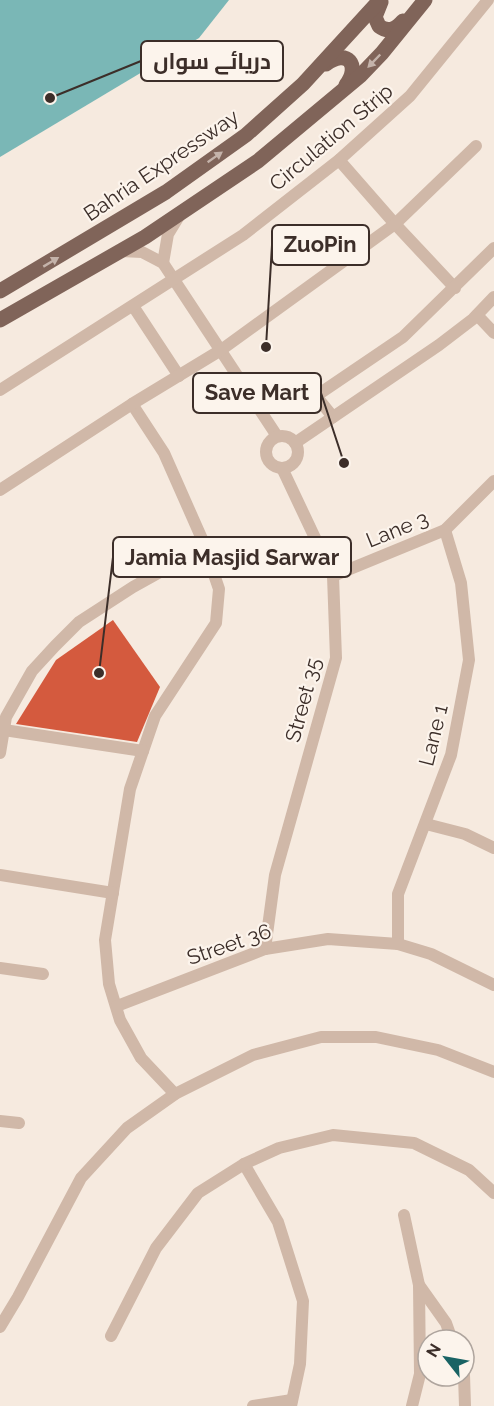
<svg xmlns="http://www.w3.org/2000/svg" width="494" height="1406" viewBox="0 0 494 1406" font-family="Raleway,Cairo,sans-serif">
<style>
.water{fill:#7ab7b6}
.building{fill:#d45a3e}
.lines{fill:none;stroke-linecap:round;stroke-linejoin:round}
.minor{stroke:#d0b8a8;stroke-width:12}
.primary{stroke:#806459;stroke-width:15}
.oneway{fill:#c4b3aa}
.labels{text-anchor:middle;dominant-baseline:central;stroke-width:4.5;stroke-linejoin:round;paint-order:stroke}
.street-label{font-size:21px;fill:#3c2e29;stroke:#fcf4ec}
.leader{fill:none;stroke:#3c2e29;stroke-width:2}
.callout-dot{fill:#3c2e29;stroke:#fcf4ec;stroke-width:2}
.callout{fill:#fcf4ec;stroke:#3c2e29;stroke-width:2}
.callout-label{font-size:22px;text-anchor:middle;font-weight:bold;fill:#3c2e29}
</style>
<rect width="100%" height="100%" fill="#f6eadf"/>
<polygon class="water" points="0,0 229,0 199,38 0,157"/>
<polygon class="building" points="113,620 160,687 137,742 16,724 56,660"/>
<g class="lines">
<g class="minor">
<polyline points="339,160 395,224 455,288"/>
<polyline points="121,251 142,252 163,263 277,436"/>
<polyline points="163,263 168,234 179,216"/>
<polyline points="133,306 179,376"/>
<polyline points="477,315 494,333"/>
<polyline points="0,390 243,235 339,160 410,96 488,0"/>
<polyline points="132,404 164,453 202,539 219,589 216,623 155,716 130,789 105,940 109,984 120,1020 141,1058 175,1094"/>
<polyline points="333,417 316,396 403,337 494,248"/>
<circle cx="282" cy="452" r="16"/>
<polyline points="295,443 439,345 473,319 494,297"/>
<polyline points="0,490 132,404 221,350 395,224 476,146"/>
<polyline points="333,576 445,530 494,481"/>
<polyline points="4,730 143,751"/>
<polyline points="0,753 6,717 32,671 55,646 79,622 133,587 205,547"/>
<polyline points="426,824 465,834 494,848"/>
<polyline points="0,875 113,893"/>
<polyline points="398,944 398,894 451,755 469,660 461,583 445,530"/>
<polyline points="265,949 275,875 336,658 333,576 282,468"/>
<polyline points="0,968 43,974"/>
<polyline points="117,1006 265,949 328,939 398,944 431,954 494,985"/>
<polyline points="0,1121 19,1123"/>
<polyline points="244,1164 278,1222 303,1301 300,1364 291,1406"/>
<polyline points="404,1215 419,1285 420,1374 412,1406"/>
<polyline points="419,1285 446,1323 452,1340"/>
<polyline points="0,1327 18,1297 81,1178 127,1128 175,1094 253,1055 321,1037 376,1037 438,1050 494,1072"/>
<polyline points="111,1336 156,1248 198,1193 244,1164 279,1148 333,1135 414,1143 469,1170 494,1193"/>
<polyline points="464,1375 465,1406"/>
<polyline points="253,1406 292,1400"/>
</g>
<g class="primary">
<path d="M381 2 375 17 379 26C388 33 396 29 403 21"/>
<path d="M326 64C347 48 361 65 346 85"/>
<polyline points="0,291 166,192 246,135 303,84 380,0"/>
<polyline points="0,320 145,237 258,161 360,76 382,53 425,0"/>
</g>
</g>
<defs><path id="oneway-solid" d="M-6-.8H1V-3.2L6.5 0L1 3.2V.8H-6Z" transform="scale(1.5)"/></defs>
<g class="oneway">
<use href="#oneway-solid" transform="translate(374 61) rotate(134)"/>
<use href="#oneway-solid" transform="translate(215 157) rotate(-35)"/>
<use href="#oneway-solid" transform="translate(51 262) rotate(-31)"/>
</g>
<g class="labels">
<g class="street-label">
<text transform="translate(331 137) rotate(-40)">Circulation Strip</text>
<text transform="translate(161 165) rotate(-34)">Bahria Expressway</text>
<text transform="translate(397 529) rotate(-22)">Lane 3</text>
<text transform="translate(303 700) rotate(-75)">Street 35</text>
<text transform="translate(433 735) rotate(-76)">Lane 1</text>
<text transform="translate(229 944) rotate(-19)">Street 36</text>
</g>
</g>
<path class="leader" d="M50 98L141 61M266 347L272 245M344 463L321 393M99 673L113 557"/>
<g class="callout-dot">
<circle cx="50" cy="98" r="6"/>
<circle cx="266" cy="347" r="6"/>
<circle cx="344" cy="463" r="6"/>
<circle cx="99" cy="673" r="6"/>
</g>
<g class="callout">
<rect x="141" y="41" width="142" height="40" rx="6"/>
<rect x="272" y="225" width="97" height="40" rx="6"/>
<rect x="193" y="373" width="128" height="40" rx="6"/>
<rect x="113" y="537" width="238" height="40" rx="6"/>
</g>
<g class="callout-label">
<text x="212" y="69">دریائے سواں</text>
<text x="320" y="252">ZuoPin</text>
<text x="257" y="400">Save Mart</text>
<text x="232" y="565">Jamia Masjid Sarwar</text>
</g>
<g transform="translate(446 1358) rotate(301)"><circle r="28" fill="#fcf4ec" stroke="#afa59e" stroke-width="1.5"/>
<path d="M0-4.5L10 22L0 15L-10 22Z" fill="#196364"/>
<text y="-9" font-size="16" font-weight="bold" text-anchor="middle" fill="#3c2e29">N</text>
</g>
</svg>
